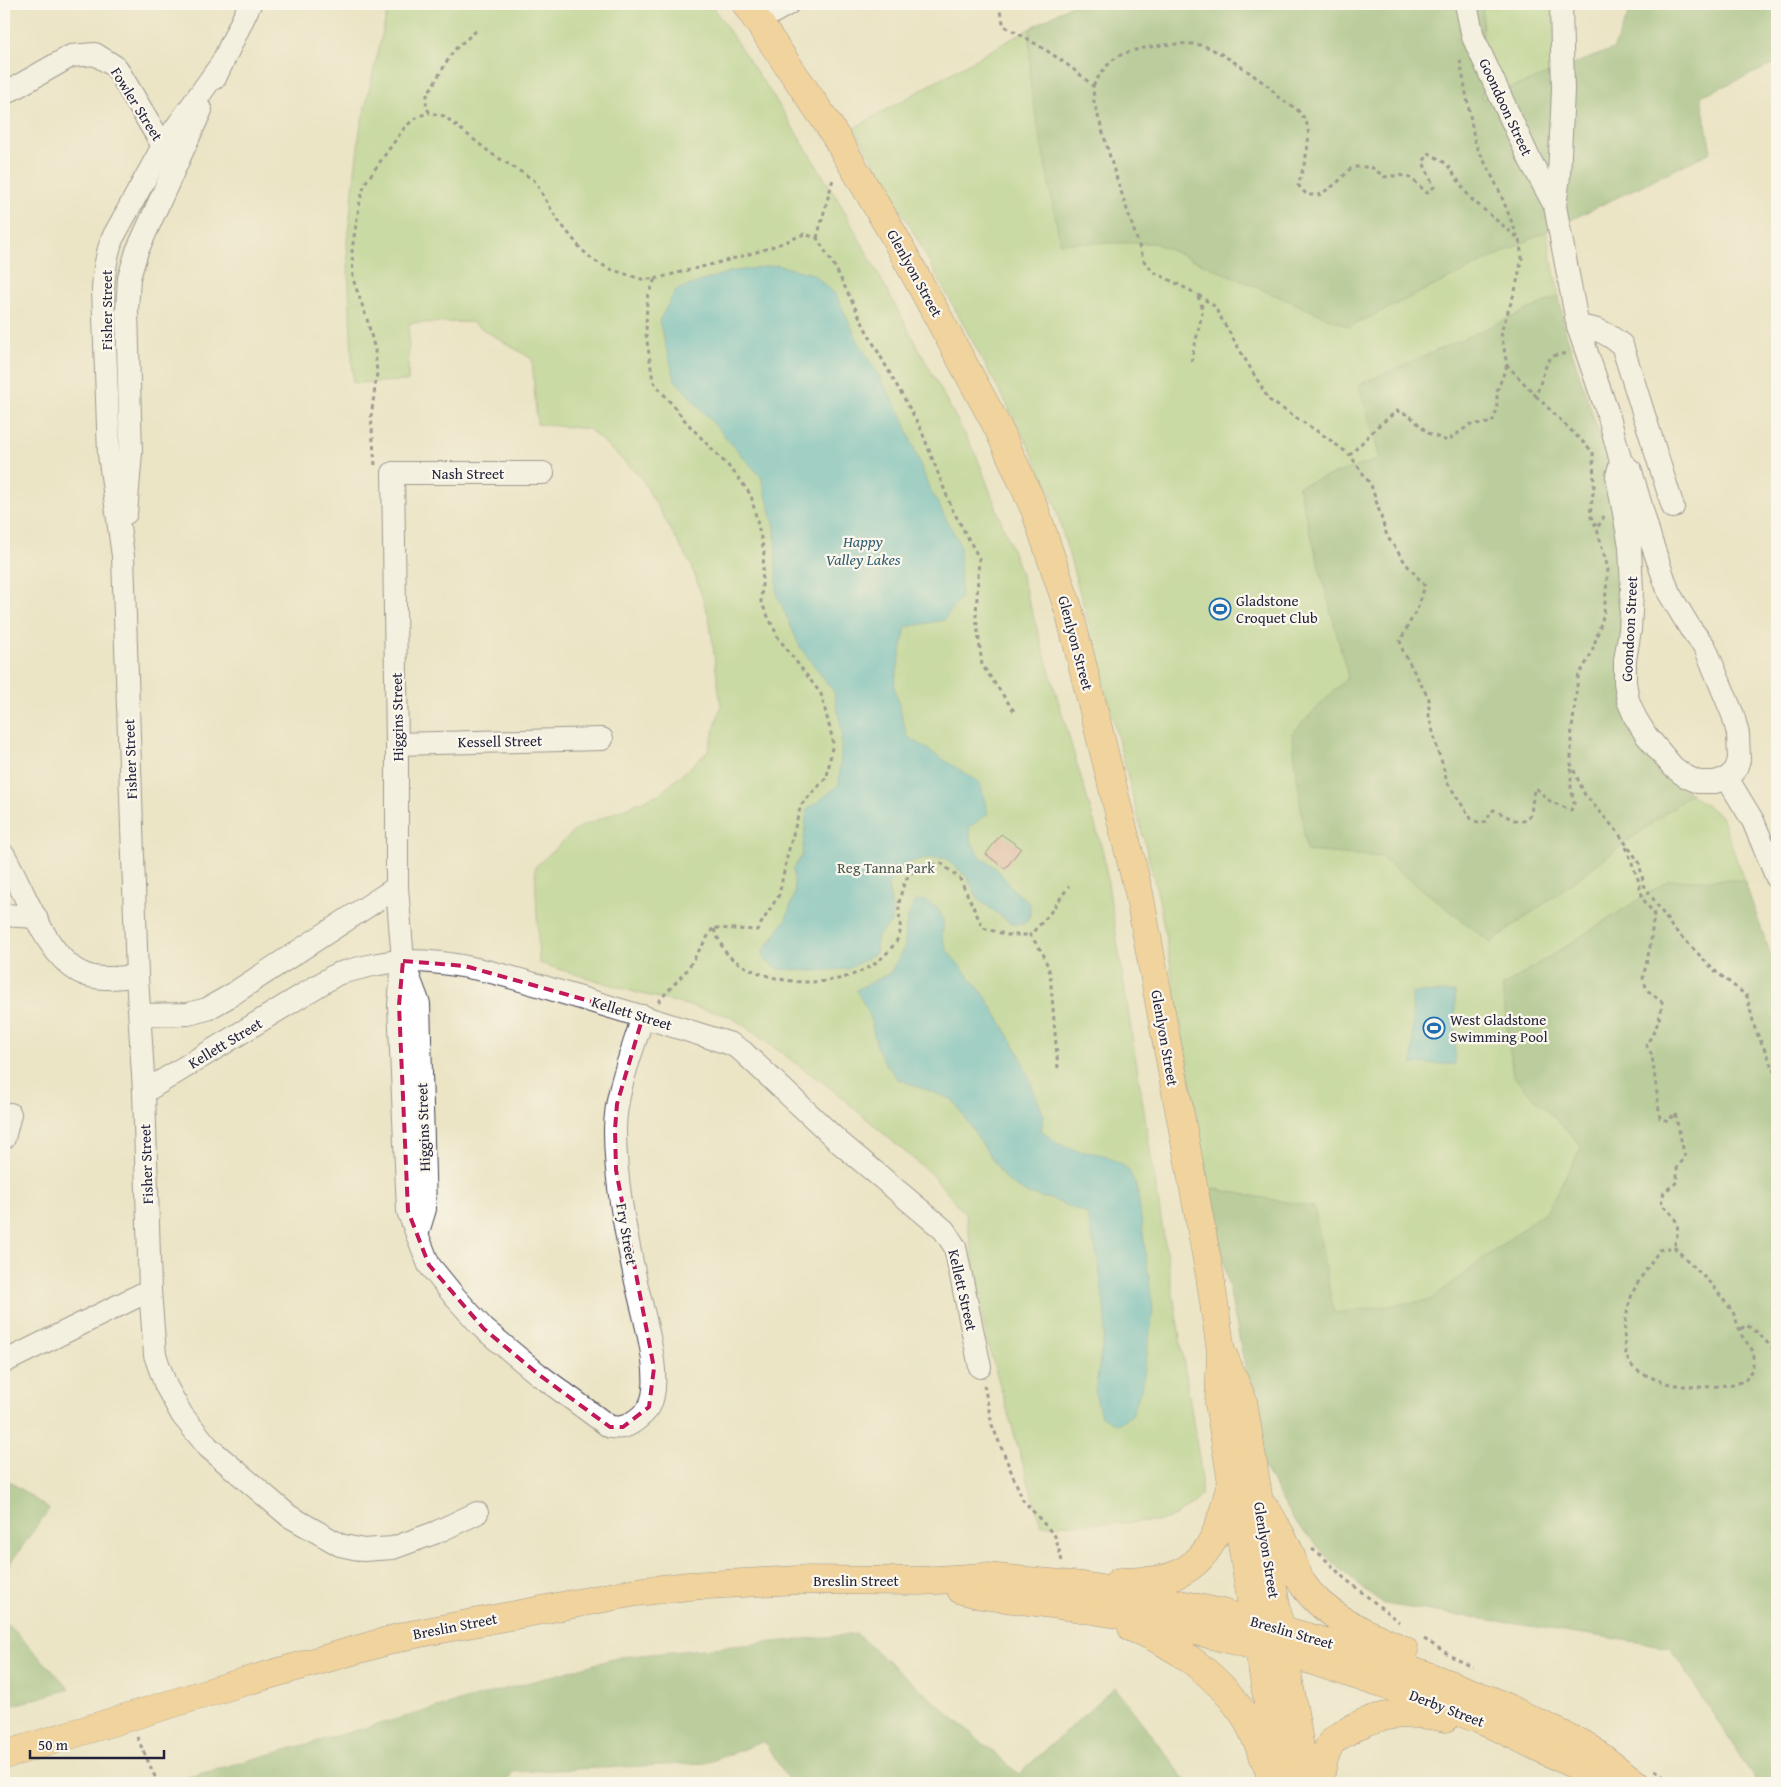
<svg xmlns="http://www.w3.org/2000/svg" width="1781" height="1787" viewBox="0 0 1781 1787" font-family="'Gentium Book Plus',serif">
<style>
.green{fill:#a1ce7b;stroke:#62785b}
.forest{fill:#80b16b;stroke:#516a53}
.water{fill:#47b5c3;stroke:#346c7f}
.building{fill:#d9968b}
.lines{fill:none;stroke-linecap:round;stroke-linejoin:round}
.minor-casing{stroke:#403f50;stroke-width:24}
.major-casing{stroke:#403f50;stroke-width:29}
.path{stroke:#403f50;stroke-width:3;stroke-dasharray:4 4;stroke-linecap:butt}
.minor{stroke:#fff;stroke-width:22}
.major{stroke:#f9bf6d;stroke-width:28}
.marked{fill:none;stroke:#c2185b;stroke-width:4;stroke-dasharray:10 6;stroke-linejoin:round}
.labels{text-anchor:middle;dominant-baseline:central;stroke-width:4.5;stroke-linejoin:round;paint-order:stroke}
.street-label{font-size:15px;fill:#22223b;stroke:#fbf7ec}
.poi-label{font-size:15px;fill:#22223b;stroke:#fbf7ec;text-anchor:start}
.park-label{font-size:15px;fill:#48564e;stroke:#fbf7ec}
.water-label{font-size:16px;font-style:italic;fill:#315d71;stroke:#fbf7ec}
</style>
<rect width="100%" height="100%" fill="#fbf7ec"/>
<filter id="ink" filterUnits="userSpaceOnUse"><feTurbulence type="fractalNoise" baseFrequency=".02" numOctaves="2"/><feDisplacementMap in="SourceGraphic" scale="10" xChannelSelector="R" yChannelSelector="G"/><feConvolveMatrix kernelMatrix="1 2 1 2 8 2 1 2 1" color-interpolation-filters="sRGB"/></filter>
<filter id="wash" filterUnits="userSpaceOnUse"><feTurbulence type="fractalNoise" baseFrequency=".0096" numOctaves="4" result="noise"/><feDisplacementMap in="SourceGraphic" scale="20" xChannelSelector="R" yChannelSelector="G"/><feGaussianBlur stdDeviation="1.12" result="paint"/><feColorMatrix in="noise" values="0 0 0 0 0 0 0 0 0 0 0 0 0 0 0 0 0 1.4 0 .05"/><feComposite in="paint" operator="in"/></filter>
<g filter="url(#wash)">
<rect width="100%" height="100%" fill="#ebe4c5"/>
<g class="green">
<polygon points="389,4 711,4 777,102 841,205 977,457 1019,568 1103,852 1201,1471 1201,1496 1194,1503 1176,1516 1156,1522 1041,1525 986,1338 966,1215 933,1176 833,1090 730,1016 638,993 539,963 535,867 578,828 661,793 708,751 721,706 709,617 691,565 640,476 589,429 537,424 532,359 471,322 409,323 408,381 353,383 347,241 360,129"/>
<polygon points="1073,4 1551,4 1555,15 1543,214 1566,334 1600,437 1640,745 1676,784 1721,816 1777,973 1332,1562 1292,1518 1253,1407 1209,1188 1159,899 1086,614 1051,492 1019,427 911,228 854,128"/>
</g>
<g class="forest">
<polygon points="1073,4 1483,4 1482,99 1613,49 1633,4 1777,4 1777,63 1701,96 1711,152 1349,327 1154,243 1060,243 1030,84 1030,29"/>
<polygon points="1559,296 1566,334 1600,437 1615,488 1640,745 1676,784 1691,794 1491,943 1381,857 1306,851 1292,733 1348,677 1298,486 1380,459 1359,385"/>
<polygon points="1669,880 1744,880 1777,973 1777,1783 1757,1783 1670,1647 1383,1604 1332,1562 1292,1518 1262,1464 1253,1407 1209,1188 1314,1207 1334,1313 1430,1300 1547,1210 1582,1146 1513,1076 1502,987"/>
<polygon points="8,1480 49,1509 4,1572 4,1484"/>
<polygon points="4,1620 70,1689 4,1708"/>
<polygon points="856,1634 1019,1774 1115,1687 1188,1783 790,1783 764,1741 707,1763 512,1772 507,1783 167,1783 620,1657"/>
</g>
<g class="water">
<polygon points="777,265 813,274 836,295 856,337 902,416 928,485 960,545 961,597 944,620 906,627 894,686 907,736 980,783 988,814 969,827 971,841 980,857 997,869 1012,888 1030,904 1030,916 1024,924 1012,924 979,900 967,877 945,858 927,858 906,863 888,885 892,910 891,923 877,936 876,953 848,969 813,971 780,969 764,960 763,950 772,940 786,919 795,892 793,869 802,856 807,810 839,785 842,732 834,692 800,647 777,595 775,527 761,477 675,380 659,321 676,290 729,272"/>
<polygon points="916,900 926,901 937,908 944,919 942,936 948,952 986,997 1019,1053 1044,1116 1041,1130 1057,1143 1078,1151 1105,1155 1128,1169 1137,1187 1153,1310 1143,1383 1132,1415 1117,1424 1101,1416 1095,1392 1106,1322 1099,1265 1087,1214 1051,1199 1028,1194 1006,1180 953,1100 898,1079 885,1063 877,1047 869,1013 856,990 890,973 905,946 905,930 909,914"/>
<polygon points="1455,992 1455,1064 1413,1064 1412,993"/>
</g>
<g id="blocks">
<polygon class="building" points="1001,834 1021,848 1005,869 986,854"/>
</g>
</g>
<g filter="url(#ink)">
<use href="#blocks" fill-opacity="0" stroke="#403f50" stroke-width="1"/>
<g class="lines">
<g class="minor-casing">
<g id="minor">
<polyline points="1466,4 1473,37 1529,158 1555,206 1578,327 1609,417 1621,462 1631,471 1651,541 1669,593 1690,628 1705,647 1733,715 1738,734 1739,760 1735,771 1727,778 1715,782 1698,782 1685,776 1673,767 1646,735 1635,717 1628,700 1625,682 1625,660 1630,630 1632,591 1630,546 1617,476 1621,462"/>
<polyline points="758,21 788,4"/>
<path d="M220 66 163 146 112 239C106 256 104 271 103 289L109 454 123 556 137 976 144 1092 150 1290 155 1355 166 1386 182 1415 208 1447 289 1516 340 1545 363 1550 393 1548 437 1532 477 1513"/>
<polyline points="215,78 250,4"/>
<polyline points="4,94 71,56 95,54 116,67 163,146"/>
<polyline points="1555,206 1559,176 1563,90 1561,4"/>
<path d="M1578 327C1597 327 1608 334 1622 345L1673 507"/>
<path d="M543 473H393L397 744V887L403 961 399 1005 408 1211 429 1265 455 1297 484 1329 538 1374 610 1427C614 1427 618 1428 622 1427 630 1426 644 1415 649 1407 665 1379 641 1308 635 1277 625 1229 615 1179 615 1130 615 1092 632 1053 643 1016"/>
<polyline points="126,513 131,452 127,311 129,278 137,251 201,110"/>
<polyline points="397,744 602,739"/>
<polyline points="1727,778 1753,821 1777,878"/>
<path d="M4 855C24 889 47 960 84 974 100 981 120 977 137 976"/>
<polyline points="4,915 36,917"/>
<polyline points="405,967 419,1004 425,1209 417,1235"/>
<polyline points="140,1015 188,1014 207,1009 228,997 397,887"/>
<path d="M144 1092 337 974C359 968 381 962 404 961 460 960 515 978 567 994 622 1010 676 1027 731 1044L742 1051 839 1142 944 1230 955 1247 980 1367"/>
<polyline points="4,1138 10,1114"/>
<polyline points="4,1362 150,1290"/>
</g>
</g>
<g class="major-casing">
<g id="major">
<polyline points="746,4 830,127 893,234 998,428 1035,510 1069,611 1139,893 1210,1276 1221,1351 1219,1403 1281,1783"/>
<polyline points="1224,1357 1243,1401 1267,1552 1306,1783"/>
<path d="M1267 1510C1274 1523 1283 1537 1289 1551 1293 1561 1296 1573 1302 1583 1324 1617 1368 1634 1404 1650"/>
<path d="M1119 1582C1133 1581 1148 1582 1162 1579 1208 1569 1220 1530 1229 1490"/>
<polyline points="961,1590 982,1595 1068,1606 1153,1620 1310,1660 1382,1684 1478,1719 1501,1729 1579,1767 1620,1780"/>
<path d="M1132 1628C1175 1644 1217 1675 1243 1713 1254 1731 1262 1753 1270 1773"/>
<polyline points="4,1755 233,1685 405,1636 636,1592 689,1586 799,1580 920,1581 986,1577 1083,1586 1147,1597 1226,1614 1381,1658 1493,1701 1588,1747 1635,1783"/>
<path d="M1319 1783C1322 1769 1323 1755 1331 1743 1334 1739 1339 1737 1343 1734 1373 1713 1411 1710 1446 1718"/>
</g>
</g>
<g class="path">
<path d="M998 4 1004 26C1036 43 1066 61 1093 86L1094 102 1113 167 1144 261 1154 272 1197 294"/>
<path d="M476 31 454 50 427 95 426 107 430 113 444 116 492 154 534 180 557 219 581 249 593 260 610 269 641 279H655L647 298 646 334 653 381 687 423 733 471 751 495 764 551 761 602 779 639 821 694 833 741 827 777 801 805 788 853 779 895 757 930 713 928C718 937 723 951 730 957 776 993 867 993 898 938 903 929 898 914 899 904 900 897 903 884 907 878 915 866 928 866 941 863L960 879 983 928 1008 935H1030"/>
<polyline points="1460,60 1475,143 1499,190 1518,238"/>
<path d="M1093 86C1099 75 1107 64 1117 57 1134 47 1181 41 1200 45 1217 48 1253 75 1268 86 1272 89 1275 94 1278 97 1290 106 1299 107 1306 122 1313 136 1303 170 1298 185L1307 195H1319L1336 184 1352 167H1371L1385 177C1410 173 1410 177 1427 193L1434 187 1423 162 1429 153 1447 164 1470 198 1519 239 1522 258 1515 291 1501 332 1507 365 1536 396 1547 363 1552 356 1568 353"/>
<polyline points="817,238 833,179"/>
<path d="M655 279C705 265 756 256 804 234L817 238 836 269 867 332 920 427 952 509 979 558 976 616 982 665 1014 711"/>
<polyline points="1191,362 1203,309 1197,294 1214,306 1269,400 1326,437 1350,455"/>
<polyline points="1507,365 1497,391 1497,409 1492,423 1471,424 1447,441 1428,433 1409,415 1397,411 1378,426 1350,455 1371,485 1387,536 1407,565 1425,586 1418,607 1400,641 1403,651 1429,699 1429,716 1438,752 1441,759 1447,782 1472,820 1481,823 1487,821 1491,811 1494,810 1514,820 1524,821 1531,814 1534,789 1537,789 1551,802 1571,810 1574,805 1574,800 1571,789 1571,764"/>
<polyline points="1536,396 1593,452 1594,485 1590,515 1597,528"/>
<polyline points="375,465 371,417 377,373 375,350 367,319 353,279 352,249 360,201 365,183 405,127 418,116 430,113"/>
<polyline points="1604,516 1597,529 1608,569 1604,614 1591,654 1578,677 1571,738 1571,764 1585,795 1616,830 1639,862 1644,885 1672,927 1715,971 1747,996 1755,1029 1777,1076"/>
<path d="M1626 847 1638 879 1643 899 1654 914 1650 947 1643 978 1647 990 1662 1002C1661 1019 1655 1031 1646 1045L1652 1055 1660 1118 1668 1121 1675 1113 1685 1157 1677 1168V1182L1664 1192 1661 1204C1678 1220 1681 1223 1674 1247"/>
<polyline points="658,1002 687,970 713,928"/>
<polyline points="1058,1068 1050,973 1043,953 1030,935 1048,916 1069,886"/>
<path d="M1674 1247 1712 1285 1733 1312 1742 1336 1753 1351V1368L1745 1381C1720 1388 1691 1389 1666 1383 1657 1380 1638 1373 1632 1366 1618 1351 1626 1309 1633 1292 1640 1277 1651 1264 1659 1250Z"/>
<polyline points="1741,1329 1746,1325 1757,1332 1777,1353"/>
<polyline points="984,1385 992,1425 1023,1500 1055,1536 1062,1561"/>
<polyline points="1312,1549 1322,1556 1344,1578 1399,1622"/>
<polyline points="1424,1639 1456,1659 1473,1667"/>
<polyline points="137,1737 157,1781 190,1783"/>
<polyline points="1655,1770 1674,1783"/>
<polyline points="533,1783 550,1783"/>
</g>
<use href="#minor" class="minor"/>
<use href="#major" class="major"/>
</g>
</g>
<path d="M0 0H1781V1787H0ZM403 961 465 966 643 1016 617 1104 615 1129 616 1170 654 1368 649 1407 623 1427H610L538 1374 484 1329 429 1265 408 1211 399 1005Z" fill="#ebe4c5" fill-opacity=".55" fill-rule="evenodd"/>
<path class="marked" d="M403 961 465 966 643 1016 617 1104 615 1129 616 1170 654 1368 649 1407 623 1427H610L538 1374 484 1329 429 1265 408 1211 399 1005Z"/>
<defs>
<g id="stadium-ring" transform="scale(1.125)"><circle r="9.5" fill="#fbf7ec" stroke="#1f6fb2" stroke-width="1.5"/><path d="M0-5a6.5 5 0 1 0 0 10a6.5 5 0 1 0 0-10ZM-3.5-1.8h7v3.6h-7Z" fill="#1f6fb2"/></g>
</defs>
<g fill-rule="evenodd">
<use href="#stadium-ring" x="1220" y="609"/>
<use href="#stadium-ring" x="1434" y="1028"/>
</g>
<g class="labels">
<g class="street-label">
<text transform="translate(137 104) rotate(58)">Fowler Street</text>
<text transform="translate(1506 107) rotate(65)">Goondoon Street</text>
<text transform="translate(915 273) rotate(61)">Glenlyon Street</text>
<text transform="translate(106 310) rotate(-90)">Fisher Street</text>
<text x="468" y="473">Nash Street</text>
<text transform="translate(1629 629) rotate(-87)">Goondoon Street</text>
<text transform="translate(1076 643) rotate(75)">Glenlyon Street</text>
<text transform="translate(397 717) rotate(-91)">Higgins Street</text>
<text transform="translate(500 741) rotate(-1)">Kessell Street</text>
<text transform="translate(130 759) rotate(-92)">Fisher Street</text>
<text transform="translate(632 1013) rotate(17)">Kellett Street</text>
<text transform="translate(1165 1038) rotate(80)">Glenlyon Street</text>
<text transform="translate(225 1043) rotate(-31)">Kellett Street</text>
<text transform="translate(423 1127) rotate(-92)">Higgins Street</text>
<text transform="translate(146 1164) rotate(-92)">Fisher Street</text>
<text transform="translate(627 1234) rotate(80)">Fry Street</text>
<text transform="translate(963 1290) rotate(77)">Kellett Street</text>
<text transform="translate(1267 1550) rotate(81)">Glenlyon Street</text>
<text x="856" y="1580">Breslin Street</text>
<text transform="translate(455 1626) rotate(-11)">Breslin Street</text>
<text transform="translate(1292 1632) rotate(16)">Breslin Street</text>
<text transform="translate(1447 1708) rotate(21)">Derby Street</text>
</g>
<g class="poi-label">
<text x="1236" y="600">Gladstone<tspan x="1236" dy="17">Croquet Club</tspan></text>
<text x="1450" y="1019">West Gladstone<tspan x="1450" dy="17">Swimming Pool</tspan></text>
</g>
<g class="park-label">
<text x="886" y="867">Reg Tanna Park</text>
</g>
<g class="water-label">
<text x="863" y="541">Happy<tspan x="863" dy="18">Valley Lakes</tspan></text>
</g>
</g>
<rect width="1781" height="1787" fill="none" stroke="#fbf7ec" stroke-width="20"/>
<path d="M30 1750v8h134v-8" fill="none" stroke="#22223b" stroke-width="2.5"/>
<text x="38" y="1750" font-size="15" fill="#22223b" stroke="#fbf7ec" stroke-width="4" paint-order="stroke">50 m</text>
</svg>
